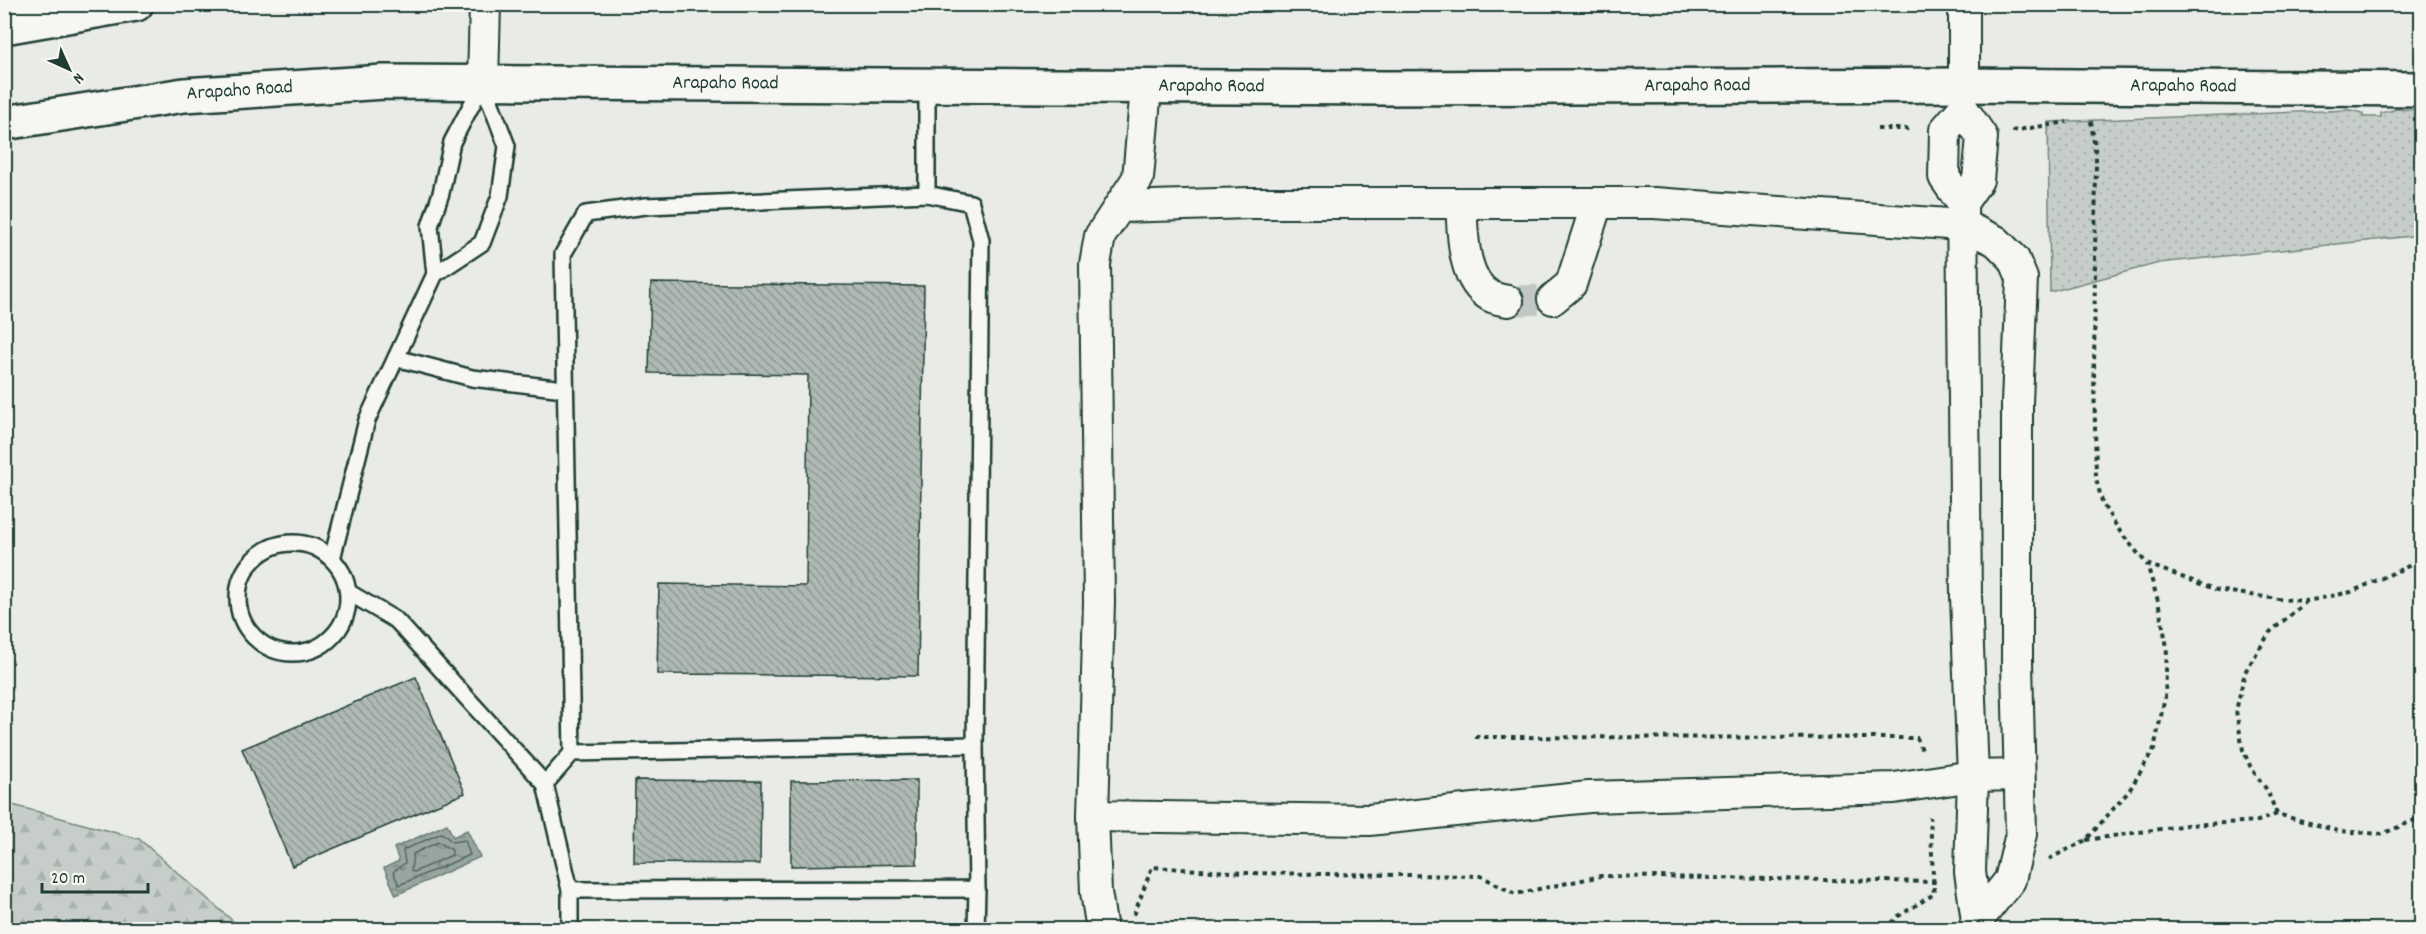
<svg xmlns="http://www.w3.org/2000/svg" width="2426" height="934" viewBox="0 0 2426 934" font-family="Dekko,sans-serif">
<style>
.grass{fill:url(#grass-dots);stroke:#73867e;stroke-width:1.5}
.forest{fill:url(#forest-firs);stroke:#73867e;stroke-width:1.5}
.water{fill:url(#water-ripples);stroke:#687c75;stroke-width:1.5}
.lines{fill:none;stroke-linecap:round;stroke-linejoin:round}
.shore{stroke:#50675f;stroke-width:1.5}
.building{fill:url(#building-back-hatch);stroke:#1f3d34;stroke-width:1.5}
.minor-tunnel{stroke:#c1c8c3;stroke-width:30;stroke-dasharray:30 15;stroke-linecap:butt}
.service-casing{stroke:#1f3d34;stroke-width:20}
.minor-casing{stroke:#1f3d34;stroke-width:34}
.secondary-casing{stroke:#1f3d34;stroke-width:38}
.path{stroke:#1f3d34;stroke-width:4;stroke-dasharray:4.5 4.5;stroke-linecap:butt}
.service{stroke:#f6f6f2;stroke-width:15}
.minor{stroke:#f6f6f2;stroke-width:30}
.secondary{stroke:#f6f6f2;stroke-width:33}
.labels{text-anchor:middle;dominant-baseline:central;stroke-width:4.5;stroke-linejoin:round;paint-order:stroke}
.street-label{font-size:20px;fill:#1f3d34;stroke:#f6f6f2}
</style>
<defs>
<pattern id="grass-dots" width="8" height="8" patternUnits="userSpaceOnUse" patternTransform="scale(1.5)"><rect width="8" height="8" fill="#c7cec9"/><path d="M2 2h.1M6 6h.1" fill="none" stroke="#aab2ad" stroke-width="1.8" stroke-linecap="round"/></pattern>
<pattern id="forest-firs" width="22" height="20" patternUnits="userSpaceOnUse" patternTransform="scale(1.5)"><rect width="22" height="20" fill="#c7cec9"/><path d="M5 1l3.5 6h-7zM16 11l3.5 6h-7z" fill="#aab2ad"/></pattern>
<pattern id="water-ripples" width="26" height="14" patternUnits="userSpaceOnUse" patternTransform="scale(1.5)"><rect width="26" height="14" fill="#99a6a0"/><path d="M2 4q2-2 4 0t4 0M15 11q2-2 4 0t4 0" fill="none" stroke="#7c8883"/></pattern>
<pattern id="building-back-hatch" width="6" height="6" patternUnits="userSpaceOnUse" patternTransform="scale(1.5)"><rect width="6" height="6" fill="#b0bab5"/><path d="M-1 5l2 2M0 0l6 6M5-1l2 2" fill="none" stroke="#8f9894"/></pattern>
</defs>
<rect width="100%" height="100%" fill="#e9ebe7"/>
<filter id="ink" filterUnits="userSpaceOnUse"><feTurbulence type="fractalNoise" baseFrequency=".0167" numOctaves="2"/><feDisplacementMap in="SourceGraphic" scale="12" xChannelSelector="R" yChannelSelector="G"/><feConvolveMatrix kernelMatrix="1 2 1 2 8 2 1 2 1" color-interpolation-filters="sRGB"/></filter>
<g filter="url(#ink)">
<polygon class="grass" points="2397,109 2421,110 2421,235 2159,263 2050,292 2048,122 2351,110 2363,113 2363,117 2381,117 2381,113"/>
<polygon class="forest" points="5,803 139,839 242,929 5,929"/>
<polygon class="water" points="447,824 453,837 467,830 480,857 396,895 384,868 399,861 394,848"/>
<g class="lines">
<g class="shore">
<polygon points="442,833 452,842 465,840 470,855 399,885 393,872 405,863 403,850"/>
<polygon points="438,842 452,850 452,855 414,872 411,871 413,854"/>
</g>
</g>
<g class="building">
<polygon points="651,283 924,286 918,676 657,674 659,584 806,586 808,375 649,373"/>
<polygon points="416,677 465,793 292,866 242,749"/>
<polygon points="635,780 761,781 760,864 634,863"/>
<polygon points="917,780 917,864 791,866 791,781"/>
</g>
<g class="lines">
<polyline class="minor-tunnel" points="1508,301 1553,299"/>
<g class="service-casing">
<g id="service">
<polyline points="927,194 927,86"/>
<polyline points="435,274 430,226 441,193 452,142 483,83"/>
<polyline points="396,358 472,378 564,389"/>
<circle cx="293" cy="598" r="55"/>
<polyline points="332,559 367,420 435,274 482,243 500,196 507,146 483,83"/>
<polyline points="348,592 397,621 545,784 570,890 570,930"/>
<polyline points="572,753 563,254 586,214 646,206 927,194 971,203 981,240 975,745"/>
<polyline points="545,784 572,753 975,745 977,889 570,890"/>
<polyline points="976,930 977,889"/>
</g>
</g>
<g class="minor-casing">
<g id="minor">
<polyline points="483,83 485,4"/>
<polyline points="1964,85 1964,4"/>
<polyline points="1146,88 1138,178 1100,236 1095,264 1099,602 1093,816 1369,820 1589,797 1894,788 1973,776 2018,775"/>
<path d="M1461 203C1463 231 1461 279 1490 296 1495 299 1503 300 1508 301"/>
<polyline points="1962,203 1978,180 1982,137 1963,109 1945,130 1944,177 1962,203 1966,596 1973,776 1970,872 1977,921"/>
<polyline points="1120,207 1249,203 1654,203 1962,225 1996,241 2014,259 2022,278 2017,403 2017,662 2021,834 2010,880 1977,921 1973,930"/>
<polyline points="1553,299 1571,284 1597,203"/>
<polyline points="1093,816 1096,892 1102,930"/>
</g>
</g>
<g class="secondary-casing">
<g id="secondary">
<polyline points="4,27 136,4"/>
<path id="s1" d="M4 123 184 95 384 82 1388 88 1964 85 2422 89"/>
</g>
</g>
<g class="path">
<polyline points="2091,121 2096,156 2094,373 2096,479 2103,505 2121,533 2147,564 2217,590 2278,599 2307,601 2351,592 2422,560"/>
<polyline points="1877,129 1912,129"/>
<polyline points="2012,131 2067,122"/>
<polyline points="1475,737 1917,738 1922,750"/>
<polyline points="2277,814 2267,790 2251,768 2243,750 2236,711 2245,672 2270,632 2307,601"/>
<polyline points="2086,840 2187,825 2258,821 2277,814 2338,831 2382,834 2422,817"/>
<polyline points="2049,859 2086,840 2129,791 2154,749 2165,697 2167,647 2158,601 2147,564"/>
<polyline points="1134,915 1152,867 1245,873 1481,876 1515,894 1601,876 1938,882"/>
<polyline points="1886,930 1897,917 1934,894 1930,817"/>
</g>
<use href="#service" class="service"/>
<use href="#minor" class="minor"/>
<use href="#secondary" class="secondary"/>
</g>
</g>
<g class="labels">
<g class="street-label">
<text stroke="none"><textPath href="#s1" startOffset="724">Arapaho Road</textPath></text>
<text stroke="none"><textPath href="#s1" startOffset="1696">Arapaho Road</textPath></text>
<text stroke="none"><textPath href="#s1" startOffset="2182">Arapaho Road</textPath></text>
<text stroke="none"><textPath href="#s1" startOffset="1210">Arapaho Road</textPath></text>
<text stroke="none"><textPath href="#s1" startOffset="238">Arapaho Road</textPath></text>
</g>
</g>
<rect width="2426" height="934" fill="none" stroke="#f6f6f2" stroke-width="24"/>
<rect x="12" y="12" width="2402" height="910" fill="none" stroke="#1f3d34" stroke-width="2" filter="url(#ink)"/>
<g transform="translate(69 69) rotate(135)" stroke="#f6f6f2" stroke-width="4.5" paint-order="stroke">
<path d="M0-4.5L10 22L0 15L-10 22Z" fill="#1f3d34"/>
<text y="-9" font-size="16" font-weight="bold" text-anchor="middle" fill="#1f3d34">N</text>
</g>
<path d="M42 883v9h106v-9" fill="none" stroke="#1f3d34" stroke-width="3"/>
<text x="51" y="883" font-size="18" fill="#1f3d34" stroke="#f6f6f2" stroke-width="4.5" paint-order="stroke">20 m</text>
</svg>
